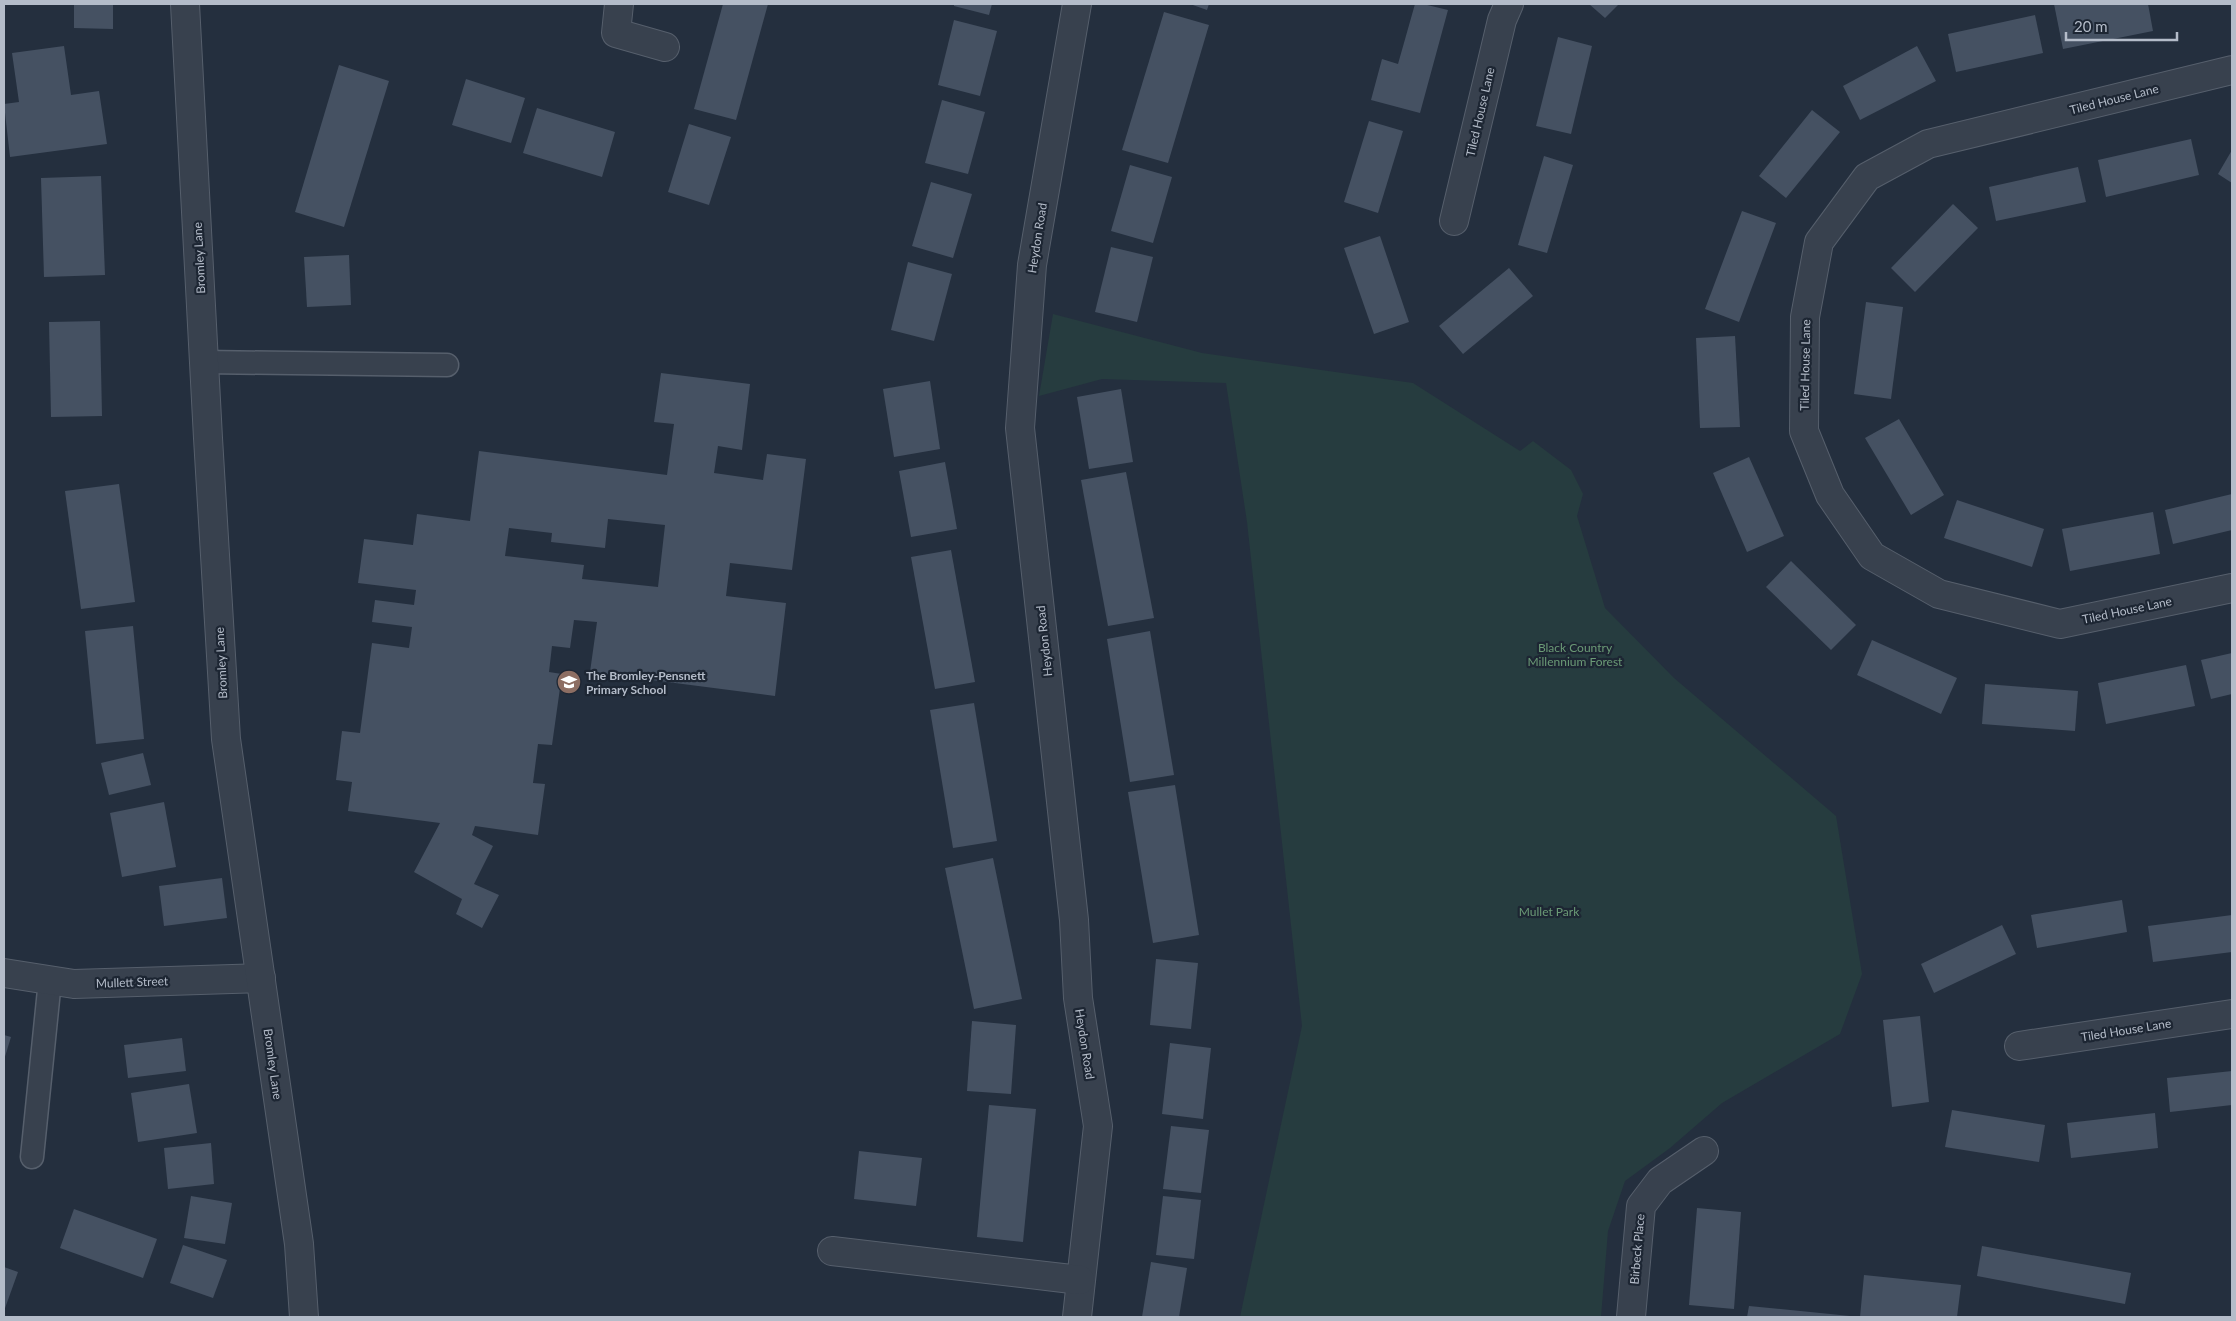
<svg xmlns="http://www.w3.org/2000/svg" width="2236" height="1321" viewBox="0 0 2236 1321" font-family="Lato,sans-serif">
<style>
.green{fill:#263c3f}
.building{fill:#455162;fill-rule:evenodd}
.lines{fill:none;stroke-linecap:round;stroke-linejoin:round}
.service-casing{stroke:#565f6c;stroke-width:25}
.minor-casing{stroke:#565f6c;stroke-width:30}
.tertiary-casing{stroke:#565f6c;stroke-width:30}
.service{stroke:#38414e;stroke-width:22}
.minor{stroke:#38414e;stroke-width:28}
.tertiary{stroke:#38414e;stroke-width:28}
.labels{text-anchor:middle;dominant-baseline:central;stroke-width:4.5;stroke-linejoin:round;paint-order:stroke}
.street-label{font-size:12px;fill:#b4bcc9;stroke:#1d2633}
.park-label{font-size:12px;fill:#6b9a76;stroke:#1d2633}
.poi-label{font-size:12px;font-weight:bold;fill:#b4bcc9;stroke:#1d2633;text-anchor:start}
</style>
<rect width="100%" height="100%" fill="#242f3e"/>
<polygon class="green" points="1053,314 1202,353 1413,383 1520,451 1533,441 1571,470 1583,494 1577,516 1605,608 1674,678 1836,816 1862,974 1840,1034 1722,1103 1670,1148 1625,1181 1608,1231 1601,1317 1240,1317 1302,1026 1247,522 1226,383 1102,379 1039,396"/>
<g class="building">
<polygon points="74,4 113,4 113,29 74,28"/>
<polygon points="723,4 768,4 736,120 694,109"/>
<polygon points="954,4 992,4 989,15 954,6"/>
<polygon points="1190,4 1209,4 1207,10"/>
<polygon points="1415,4 1423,4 1448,10 1420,113 1371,100 1382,59 1398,64"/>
<polygon points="1589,4 1619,4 1605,18"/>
<polygon points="2054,4 2148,4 2153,31 2063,49"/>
<polygon points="1164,12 1209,25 1168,163 1122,150"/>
<polygon points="2035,15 2043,53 1956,72 1948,34"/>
<polygon points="954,20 997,31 980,96 938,85"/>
<polygon points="1558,37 1592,46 1571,134 1536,126"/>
<polygon points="64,46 71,95 99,91 107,144 10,157 4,104 19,102 12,53"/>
<polygon points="1917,46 1936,81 1860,120 1843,86"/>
<polygon points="339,65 389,81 344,227 295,212"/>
<polygon points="466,79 525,98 511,143 452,125"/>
<polygon points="942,100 985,112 968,174 925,163"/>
<polygon points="537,108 615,132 602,177 523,153"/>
<polygon points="1812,110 1840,132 1786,198 1759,176"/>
<polygon points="1369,121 1403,131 1378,213 1344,202"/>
<polygon points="689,124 731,137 709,205 668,192"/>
<polygon points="2191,139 2199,175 2106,197 2098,160"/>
<polygon points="2232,150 2232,183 2218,174"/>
<polygon points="1544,156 1573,165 1547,253 1518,245"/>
<polygon points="1130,165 1172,177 1153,243 1111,231"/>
<polygon points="2078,167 2086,202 1996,221 1989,187"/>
<polygon points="101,176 105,275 44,277 41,178"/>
<polygon points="931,182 972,194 953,258 912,246"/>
<polygon points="1953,204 1978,228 1915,292 1891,268"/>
<polygon points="1742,211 1776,223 1739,322 1705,309"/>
<polygon points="1380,236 1409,322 1374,334 1344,248"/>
<polygon points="1111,247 1153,257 1137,322 1095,312"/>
<polygon points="349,255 351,305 307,307 304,257"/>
<polygon points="908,262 952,274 934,341 891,330"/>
<polygon points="1509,268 1533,296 1463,354 1439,326"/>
<polygon points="1866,302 1903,307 1891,399 1854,394"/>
<polygon points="100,321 102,416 51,417 49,322"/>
<polygon points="1735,336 1740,427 1700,428 1696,338"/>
<path d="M661 373 750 384 742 450 718 446 714 473 763 480 767 454 806 459 792 570 730 563 726 596 786 603 775 696 590 672 597 622 574 620 570 648 552 646 549 672 562 674 552 745 538 744 533 783 545 784 538 835 475 826 472 835 493 846 474 884 499 895 482 928 456 914 462 899 414 872 440 823 348 811 352 782 336 780 342 731 360 733 372 643 409 648 412 627 372 622 375 600 414 605 416 590 358 583 364 539 413 545 417 514 470 521 479 451 667 475 674 424 654 422ZM608 519 665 525 658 587 582 579 584 565 505 556 509 528 552 533 551 542 605 548Z"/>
<polygon points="930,381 940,449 894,457 883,389"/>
<polygon points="1121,389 1133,462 1089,469 1077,397"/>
<polygon points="1899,419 1944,495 1911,515 1865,438"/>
<polygon points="1749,457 1784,536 1747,552 1713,473"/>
<polygon points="945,462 957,529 911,537 899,471"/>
<polygon points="1126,472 1154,618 1108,626 1081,480"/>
<polygon points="119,484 135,602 81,609 65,491"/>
<polygon points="2232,494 2232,530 2173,544 2165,510"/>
<polygon points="1957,500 2044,529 2032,567 1944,538"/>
<polygon points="2153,512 2160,554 2070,571 2062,529"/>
<polygon points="951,550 975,682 935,689 911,557"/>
<polygon points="1791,561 1856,625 1831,650 1766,587"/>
<polygon points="133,626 144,739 96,744 85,631"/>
<polygon points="1150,631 1174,775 1130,782 1107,639"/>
<polygon points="1872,640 1957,678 1941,714 1857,675"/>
<polygon points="2232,653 2232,694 2211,699 2201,660"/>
<polygon points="2186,665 2195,706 2106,724 2098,683"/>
<polygon points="1985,684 2078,691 2075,731 1982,724"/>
<polygon points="974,703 997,841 953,848 930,710"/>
<polygon points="143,753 151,785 109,795 101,763"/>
<polygon points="1175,785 1199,935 1153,943 1128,792"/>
<polygon points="164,802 176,867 122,877 110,813"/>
<polygon points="993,858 1022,999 974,1009 945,868"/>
<polygon points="222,878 227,918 164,926 159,886"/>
<polygon points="2122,900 2127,932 2037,948 2031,915"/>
<polygon points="2232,915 2232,952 2153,962 2148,926"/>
<polygon points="2002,925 2016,954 1934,993 1921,964"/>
<polygon points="1156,959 1198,963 1191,1029 1150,1025"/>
<polygon points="1920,1016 1929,1102 1892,1107 1883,1020"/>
<polygon points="972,1021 1016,1025 1011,1094 967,1091"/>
<polygon points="4,1035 11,1037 4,1060"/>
<polygon points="182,1038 186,1071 128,1078 124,1045"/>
<polygon points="1170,1043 1211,1048 1203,1119 1162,1114"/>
<polygon points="2232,1071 2232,1105 2170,1112 2167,1078"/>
<polygon points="189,1084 197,1133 138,1142 131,1093"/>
<polygon points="989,1105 1036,1109 1023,1242 977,1237"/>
<polygon points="1952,1110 2045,1125 2039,1162 1945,1147"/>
<polygon points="2155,1113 2158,1148 2071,1158 2067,1123"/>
<polygon points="1171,1126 1209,1130 1201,1193 1163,1189"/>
<polygon points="211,1143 214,1184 168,1189 164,1148"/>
<polygon points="859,1151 922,1158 916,1206 854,1199"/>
<polygon points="191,1196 232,1203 225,1244 184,1238"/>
<polygon points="1163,1196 1201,1200 1194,1259 1156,1255"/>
<polygon points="1697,1208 1741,1212 1734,1309 1689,1305"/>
<polygon points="74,1209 157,1239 143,1278 60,1248"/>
<polygon points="183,1245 227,1260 213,1298 170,1283"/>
<polygon points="1982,1246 2131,1273 2125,1304 1977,1276"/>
<polygon points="1151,1262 1187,1268 1179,1317 1142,1317"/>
<polygon points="4,1267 18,1272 4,1311"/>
<polygon points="1864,1275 1961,1285 1957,1317 1860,1317"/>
<polygon points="1749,1306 1850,1316 1850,1317 1747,1317"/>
</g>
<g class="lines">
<g class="service-casing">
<g id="service">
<polyline points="204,362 447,365"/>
<polyline points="32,1157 50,980"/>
</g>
</g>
<g class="minor-casing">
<g id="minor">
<polyline points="619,4 616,33 665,47"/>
<polyline points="1077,4 1032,265 1020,428 1074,920 1078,998 1098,1126 1077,1317"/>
<polyline points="2232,70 1928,144 1867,177 1819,242 1805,317 1804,431 1830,495 1872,556 1939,594 2060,624 2232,588"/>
<polyline points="1454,221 1502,20 1509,4"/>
<polyline points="4,973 74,984 261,978"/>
<polyline points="2019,1046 2232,1014"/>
<polyline points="832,1251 1080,1280"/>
<polyline points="1631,1317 1641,1206 1660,1181 1704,1151"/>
</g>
</g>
<g class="tertiary-casing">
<polyline id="tertiary" points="185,4 208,438 226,739 299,1244 304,1317"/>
</g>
<use href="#service" class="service"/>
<use href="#minor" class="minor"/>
<use href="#tertiary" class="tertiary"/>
</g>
<defs>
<g id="school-disc" transform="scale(1.25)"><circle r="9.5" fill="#8d6e63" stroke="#1d2633"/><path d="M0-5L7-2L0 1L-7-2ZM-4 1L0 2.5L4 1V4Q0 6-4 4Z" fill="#fff"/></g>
</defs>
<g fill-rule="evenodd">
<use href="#school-disc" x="569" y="682"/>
</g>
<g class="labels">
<g class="street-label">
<text transform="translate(2114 99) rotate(-14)">Tiled House Lane</text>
<text transform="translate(1480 112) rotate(-77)">Tiled House Lane</text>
<text transform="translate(1037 238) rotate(-81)">Heydon Road</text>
<text transform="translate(199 258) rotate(-93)">Bromley Lane</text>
<text transform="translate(1805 365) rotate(-89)">Tiled House Lane</text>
<text transform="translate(2127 610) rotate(-12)">Tiled House Lane</text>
<text transform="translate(1044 641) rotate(-96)">Heydon Road</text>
<text transform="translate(221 663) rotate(-93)">Bromley Lane</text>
<text transform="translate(132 982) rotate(-2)">Mullett Street</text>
<text transform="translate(2126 1030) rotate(-9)">Tiled House Lane</text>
<text transform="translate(1085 1044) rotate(81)">Heydon Road</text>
<text transform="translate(273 1064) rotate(82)">Bromley Lane</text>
<text transform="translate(1637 1249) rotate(-85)">Birbeck Place</text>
</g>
<g class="park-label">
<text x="1575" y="647">Black Country<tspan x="1575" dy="14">Millennium Forest</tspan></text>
<text x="1549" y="911">Mullet Park</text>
</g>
<g class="poi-label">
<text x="586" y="675">The Bromley-Pensnett<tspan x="586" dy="14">Primary School</tspan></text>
</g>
</g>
<rect width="2236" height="1321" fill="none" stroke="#b4bcc9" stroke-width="10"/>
<path d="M2066 32v8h111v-8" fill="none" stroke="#b4bcc9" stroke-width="2.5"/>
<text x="2074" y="32" font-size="15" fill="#b4bcc9" stroke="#1d2633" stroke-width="4" paint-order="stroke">20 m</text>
</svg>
